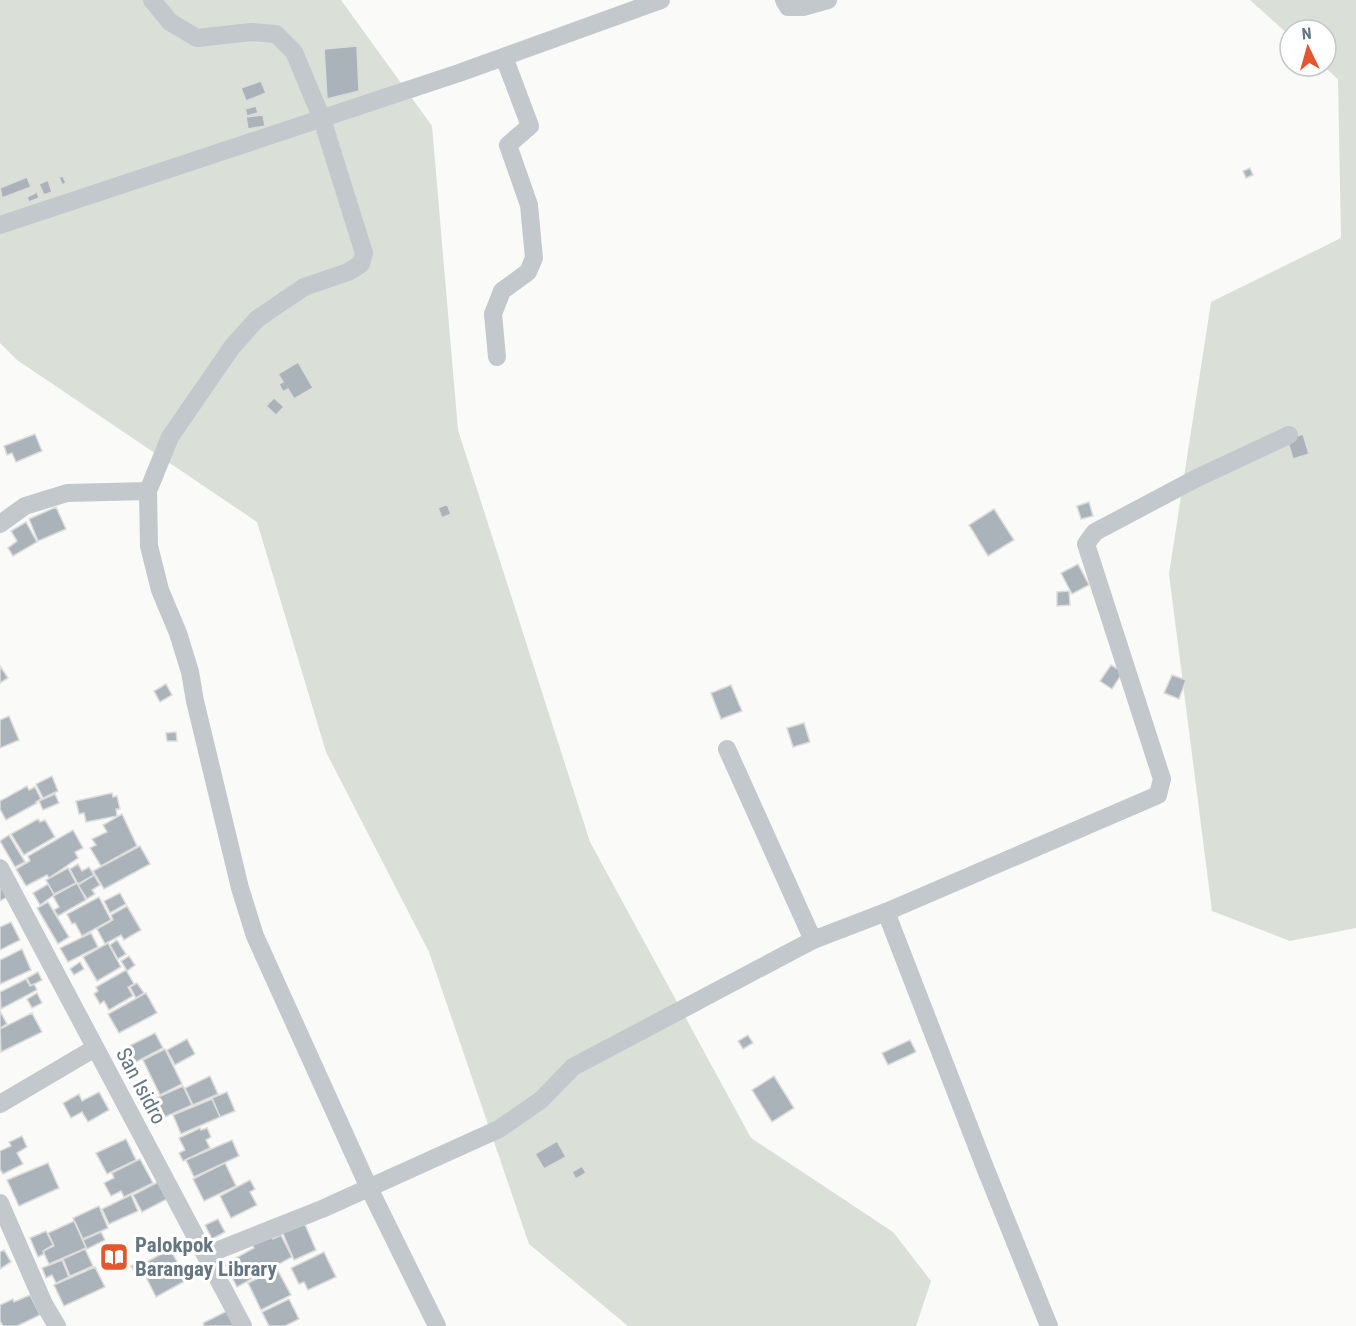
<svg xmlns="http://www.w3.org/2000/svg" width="1356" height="1326" viewBox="0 0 1356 1326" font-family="'Roboto Condensed',sans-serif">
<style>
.green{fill:#dadfd7}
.building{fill:#aab3b9;stroke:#dcdcda;stroke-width:1.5}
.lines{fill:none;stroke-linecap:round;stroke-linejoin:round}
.minor{stroke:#c3c8cc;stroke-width:18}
.labels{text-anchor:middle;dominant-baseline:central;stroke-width:6;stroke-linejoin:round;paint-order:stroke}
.street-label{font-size:21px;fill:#657683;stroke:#fff}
.poi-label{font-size:21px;font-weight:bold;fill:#657683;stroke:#fff;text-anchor:start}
</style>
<rect width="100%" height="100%" fill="#fafaf8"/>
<g class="green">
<polygon points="0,0 341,0 432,126 458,430 590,842 751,1138 893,1232 931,1281 916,1326 628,1326 529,1244 429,952 326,752 257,522 17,360 0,343"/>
<polygon points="1250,0 1356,0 1356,928 1290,941 1212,911 1169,574 1211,302 1341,238 1338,79 1323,66 1326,66 1326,30 1290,30 1290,36"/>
</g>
<g class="building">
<polygon points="357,46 359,91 327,99 324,49"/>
<polygon points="261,81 266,93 246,101 241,88"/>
<polygon points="256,106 258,113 247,116 245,109"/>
<polygon points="263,115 265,126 248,129 246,117"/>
<polygon points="1250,168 1253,175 1246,178 1243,171"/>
<polygon points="63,176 66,183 62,185 59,177"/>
<polygon points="27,177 31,187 2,198 0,188"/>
<polygon points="48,180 52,192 44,195 39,184"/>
<polygon points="37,192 39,198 29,202 27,197"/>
<polygon points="298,362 313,388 294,399 288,389 283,392 279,384 283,382 278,374"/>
<polygon points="274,398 284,407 276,415 266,406"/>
<polygon points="35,434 42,451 16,462 12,453 7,455 4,446"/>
<polygon points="1303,434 1309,454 1293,459 1287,439"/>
<polygon points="1089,502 1093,516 1081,519 1077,506"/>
<polygon points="447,504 451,514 442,518 438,508"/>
<polygon points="56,507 66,529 38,541 29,519"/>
<polygon points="994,509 1014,540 988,556 969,525"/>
<polygon points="26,522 37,542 13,556 8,548 17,541 11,531"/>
<polygon points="1078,564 1089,585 1072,594 1061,573"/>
<polygon points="1069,591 1070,605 1057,606 1057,592"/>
<polygon points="1111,665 1123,672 1112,689 1100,681"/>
<polygon points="0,666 8,678 0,683"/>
<polygon points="1172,675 1186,680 1179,699 1164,693"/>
<polygon points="166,684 172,695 160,702 154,691"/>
<polygon points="731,685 742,711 721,719 711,693"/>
<polygon points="9,716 19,740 0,748 0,720"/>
<polygon points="804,723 810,742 793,747 787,728"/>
<polygon points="176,732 177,741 167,741 166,733"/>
<polygon points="52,776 58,791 43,798 36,784"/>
<polygon points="27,786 29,790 35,787 41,799 36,802 37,803 6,820 0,809 0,801"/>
<polygon points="112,793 113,797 117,796 120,809 116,809 117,816 86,822 84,813 79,814 76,801"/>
<polygon points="55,794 59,803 43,810 39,801"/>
<polygon points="122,814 137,846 101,866 90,848 96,845 92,839 107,832 103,825"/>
<polygon points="38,819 40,822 45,820 55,837 24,855 11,834"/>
<polygon points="73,830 83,848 75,852 78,858 49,878 47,875 26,886 16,869 30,861 28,856"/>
<polygon points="9,835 25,862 15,867 0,841"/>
<polygon points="140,846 150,864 104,889 93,871"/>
<polygon points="78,864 82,871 89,867 94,875 78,884 70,869"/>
<polygon points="68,868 76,883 54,894 46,880"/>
<polygon points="94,875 100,885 92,890 95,894 87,899 78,885"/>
<polygon points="77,883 86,900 58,916 54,910 59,907 53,896"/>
<polygon points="48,884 54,895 40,905 33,893"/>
<polygon points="2,888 7,897 0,901 0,889"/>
<polygon points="120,893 126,904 110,913 104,901"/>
<polygon points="99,897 111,920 82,936 75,923 72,924 67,914"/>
<polygon points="48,902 69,937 58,944 37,908"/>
<polygon points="127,906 141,930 124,940 121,935 105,944 97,929 113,920 111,915"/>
<polygon points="11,922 20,940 0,950 0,927"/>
<polygon points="91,933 98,947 68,962 60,948"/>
<polygon points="117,940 126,954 118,959 110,945"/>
<polygon points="108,943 121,967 97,981 83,957"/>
<polygon points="22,949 31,970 0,984 0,960"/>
<polygon points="129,956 135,965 127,971 121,961"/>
<polygon points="80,962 84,969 74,975 70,969"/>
<polygon points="126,970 134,984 128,987 133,996 109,1010 104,1001 100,1004 94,994 98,991 96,987"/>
<polygon points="38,972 42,980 31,986 27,978"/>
<polygon points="26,979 30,986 34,984 37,990 1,1009 0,992"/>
<polygon points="137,983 144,993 136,998 130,987"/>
<polygon points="37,993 42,1003 32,1008 27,999"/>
<polygon points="146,993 157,1013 119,1033 108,1014"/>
<polygon points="0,1011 7,1024 0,1028"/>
<polygon points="32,1013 42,1032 1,1052 0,1029"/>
<polygon points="155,1033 163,1048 134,1063 127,1047"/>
<polygon points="748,1035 753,1043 743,1049 738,1041"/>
<polygon points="187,1039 195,1054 175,1065 167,1050"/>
<polygon points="910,1040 916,1052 888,1065 882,1053"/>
<polygon points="165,1049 182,1084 160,1095 143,1060"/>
<polygon points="210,1076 218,1094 193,1105 185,1088"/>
<polygon points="774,1076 794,1108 772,1122 752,1090"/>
<polygon points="183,1086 192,1105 165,1117 156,1098"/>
<polygon points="99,1092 109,1110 88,1122 82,1112 71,1118 63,1103 79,1094 82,1101"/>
<polygon points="227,1092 235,1111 220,1117 212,1098"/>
<polygon points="212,1099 220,1117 181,1134 173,1115"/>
<polygon points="200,1128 201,1130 207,1128 211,1137 206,1140 210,1148 183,1161 179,1153 185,1150 179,1138"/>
<polygon points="22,1136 27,1147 17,1153 23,1164 3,1174 0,1169 0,1151 11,1146 9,1142"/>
<polygon points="126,1139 136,1160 107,1174 96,1153"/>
<polygon points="232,1140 239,1156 194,1177 186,1160"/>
<polygon points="557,1141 566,1157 544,1169 535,1154"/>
<polygon points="140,1159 153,1183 124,1197 121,1191 111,1196 104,1183 114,1178 112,1173"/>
<polygon points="48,1163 59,1188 19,1206 7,1180"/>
<polygon points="225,1163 236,1186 204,1201 193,1179"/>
<polygon points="582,1166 586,1173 576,1179 572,1172"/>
<polygon points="250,1180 255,1189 250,1192 257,1205 231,1218 220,1196"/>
<polygon points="158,1182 167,1199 142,1212 133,1195"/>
<polygon points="131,1195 138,1211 109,1224 102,1209"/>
<polygon points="99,1206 108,1228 83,1239 73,1218"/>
<polygon points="218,1219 225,1232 212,1239 205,1225"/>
<polygon points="303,1220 316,1250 294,1260 281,1229"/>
<polygon points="74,1221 86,1248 49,1264 43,1251 54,1246 48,1233"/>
<polygon points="46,1231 53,1245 43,1251 44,1254 38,1257 30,1238"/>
<polygon points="101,1232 105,1240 87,1249 83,1240"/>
<polygon points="271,1234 273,1239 281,1235 292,1257 237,1287 225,1264 254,1248 252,1244"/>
<polygon points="85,1249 93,1266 70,1276 63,1259"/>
<polygon points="170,1249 187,1280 156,1297 143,1271 136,1274 131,1266 141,1261 143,1264"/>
<polygon points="4,1250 11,1262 0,1269 0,1252"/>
<polygon points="324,1252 336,1277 308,1290 304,1282 299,1284 291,1268"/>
<polygon points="62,1260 69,1277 56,1283 52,1275 46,1278 42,1268"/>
<polygon points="95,1267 105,1287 64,1306 54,1285"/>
<polygon points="277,1269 291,1295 261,1310 248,1283"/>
<polygon points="30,1295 40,1315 17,1326 3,1326 0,1321 0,1305 13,1299 14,1302"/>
<polygon points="289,1299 299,1319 285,1326 269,1326 262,1312"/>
<polygon points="227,1311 235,1326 204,1326 203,1323"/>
</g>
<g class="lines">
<g class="minor">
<polyline points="152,0 170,22 197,38 251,32 276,34 294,52 322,119 364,253 361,264 348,272 304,287 257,319 232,347 170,437 148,491 149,546 160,590 178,633 190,672 195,701 240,888 255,936 369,1188 437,1326"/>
<polyline points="784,0 788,7 803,7 828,0"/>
<polyline points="0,225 459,73 661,0"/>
<polyline points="497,357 493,314 502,291 528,272 534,258 529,205 508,145 530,126 504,57"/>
<polyline points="0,524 25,506 67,493 148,491"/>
<polyline points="727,749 813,940"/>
<polyline points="0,868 243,1326"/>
<polyline points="886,912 986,1170 1049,1326"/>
<polyline points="0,1104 95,1048"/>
<polyline points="0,1203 44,1304 57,1326"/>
<polyline points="206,1255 322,1209 499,1129 541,1100 573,1067 813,940 886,912 1158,795 1162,779 1086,544 1095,532 1197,478 1289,435"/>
</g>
</g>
<defs>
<g id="library-square" transform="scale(1.5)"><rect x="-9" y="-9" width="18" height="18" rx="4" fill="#e4572e" stroke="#fff"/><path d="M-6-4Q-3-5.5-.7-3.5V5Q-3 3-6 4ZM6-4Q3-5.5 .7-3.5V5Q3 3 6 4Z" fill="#fff"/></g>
</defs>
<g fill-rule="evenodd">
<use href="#library-square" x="114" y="1257"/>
</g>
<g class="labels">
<g class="street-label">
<text transform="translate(141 1086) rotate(62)">San Isidro</text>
</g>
<g class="poi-label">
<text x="135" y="1245">Palokpok<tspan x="135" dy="24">Barangay Library</tspan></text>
</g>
</g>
<g transform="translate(1308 48) rotate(355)"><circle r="28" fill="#ffffff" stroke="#c1c8cd" stroke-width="1.5"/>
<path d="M0-4.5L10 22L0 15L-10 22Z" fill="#e4572e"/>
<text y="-9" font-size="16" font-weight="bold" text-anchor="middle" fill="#657683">N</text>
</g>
</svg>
